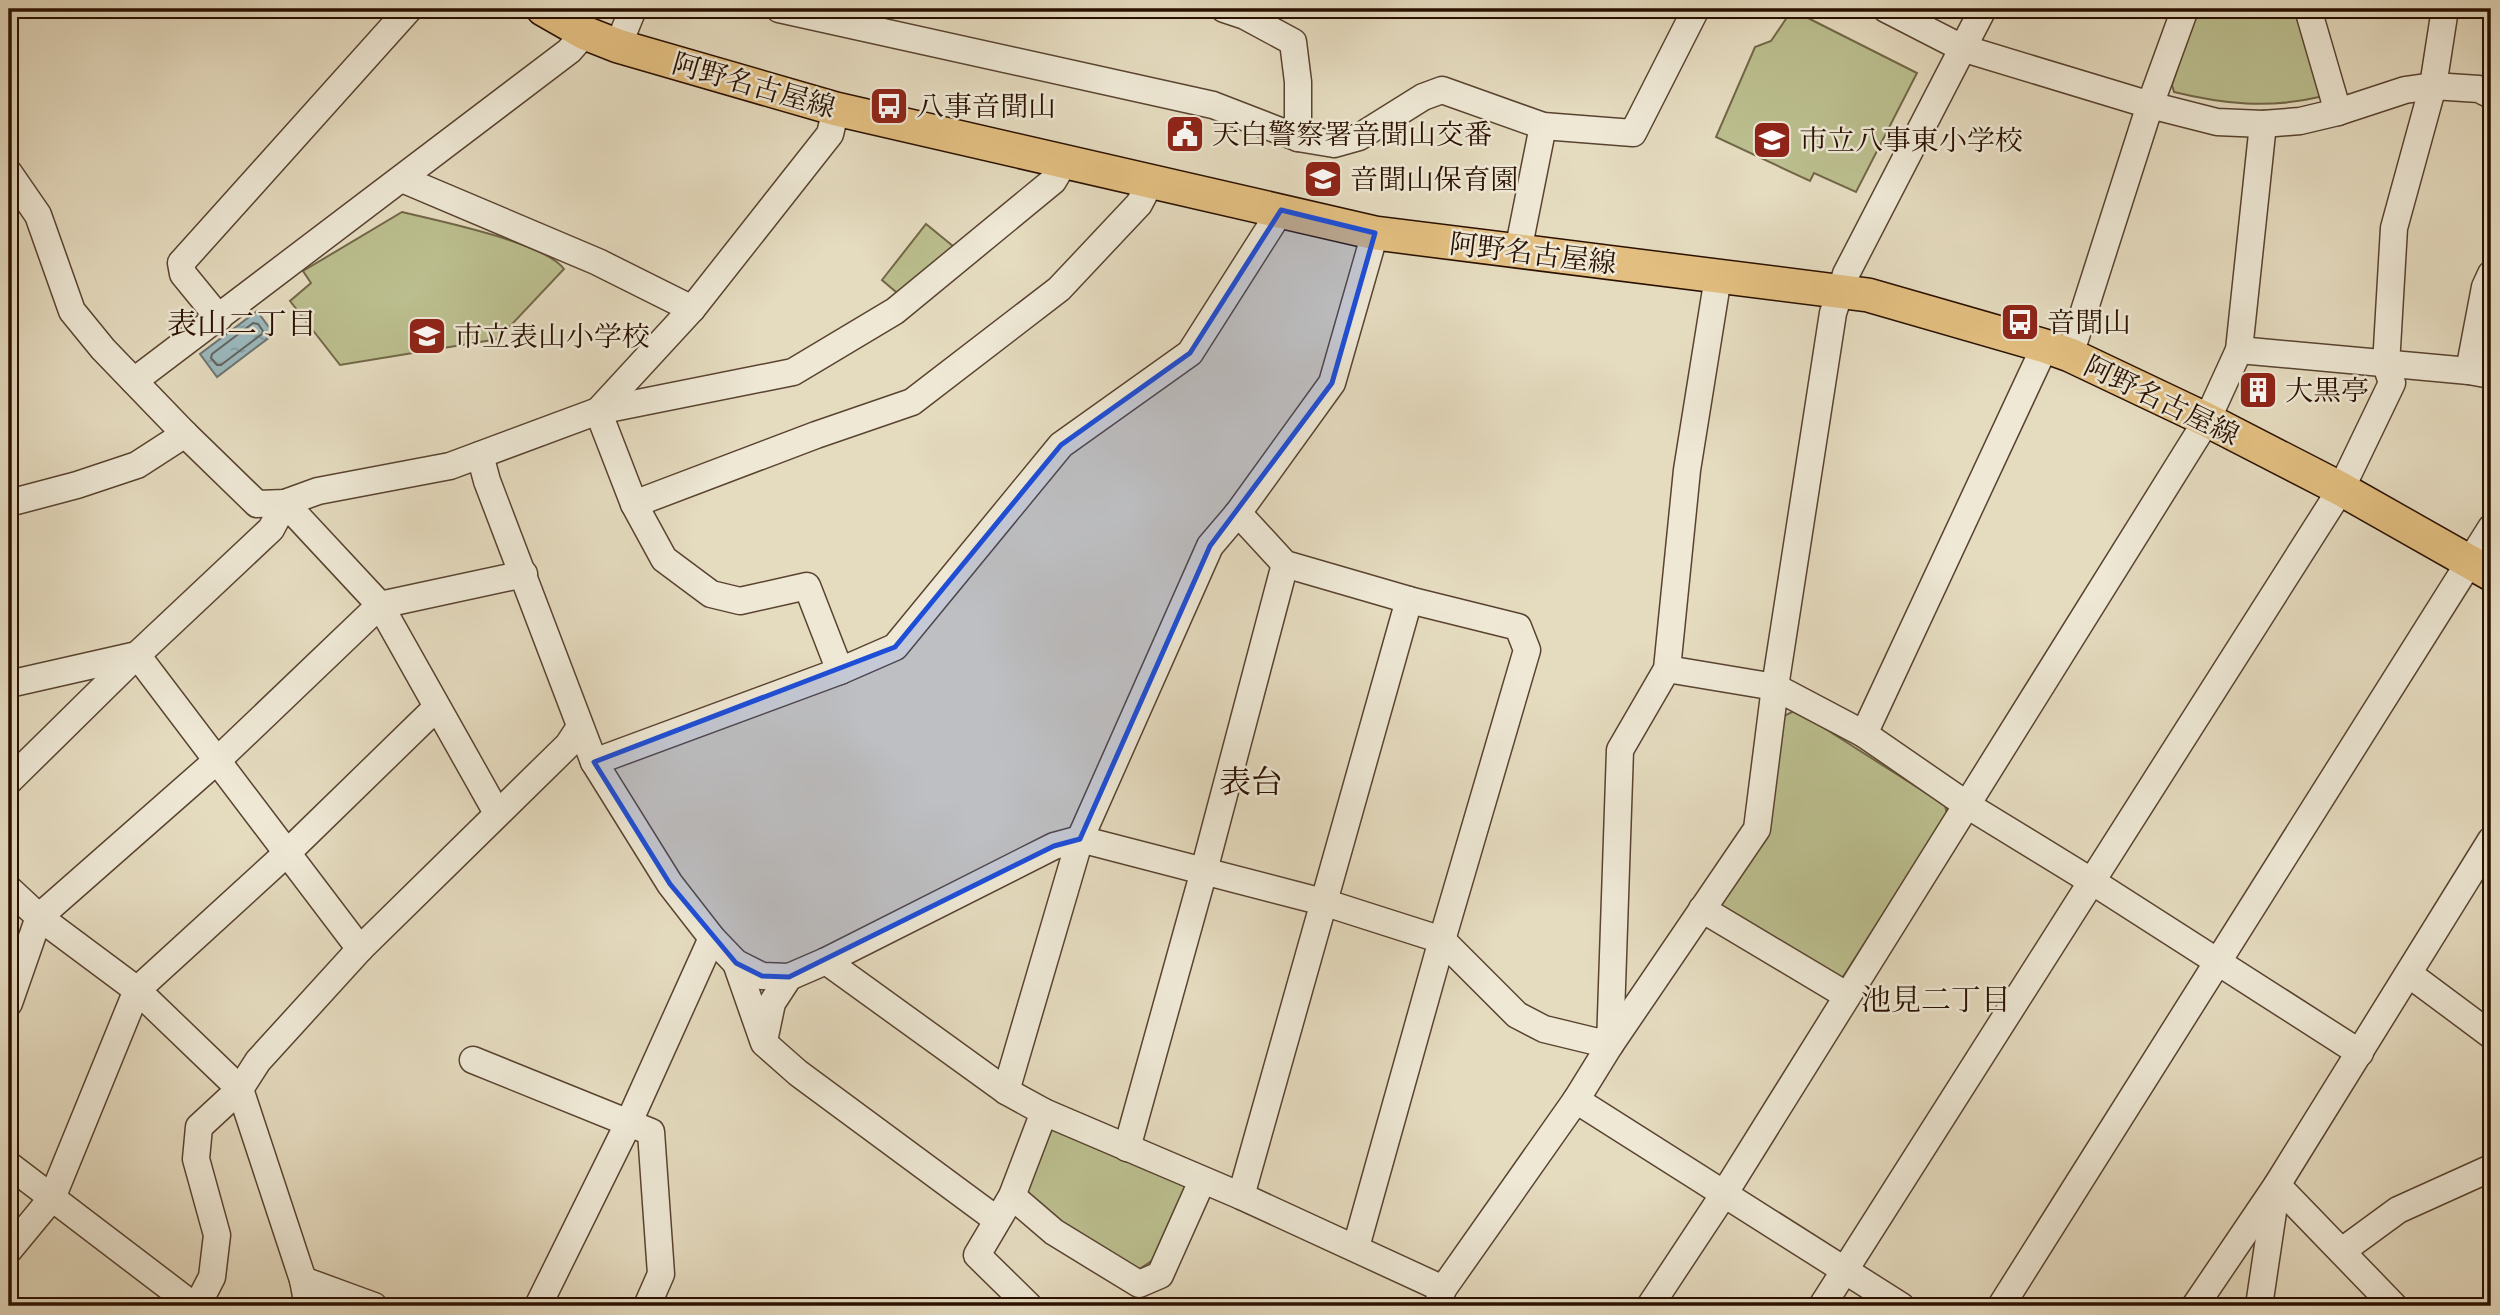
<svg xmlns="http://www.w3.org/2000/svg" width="2500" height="1315" viewBox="0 0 2500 1315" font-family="'EB Garamond','Noto Serif JP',serif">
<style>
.green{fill:#bbbe8e;stroke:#726747;stroke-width:2}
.water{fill:url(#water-ripples);stroke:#6e7571;stroke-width:2}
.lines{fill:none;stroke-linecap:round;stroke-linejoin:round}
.shore{stroke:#62645e;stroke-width:2}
.minor-casing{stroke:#594330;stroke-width:29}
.major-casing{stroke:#2a1000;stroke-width:36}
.minor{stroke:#eee8d5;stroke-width:26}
.major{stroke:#e2be80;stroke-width:33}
.marked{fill:#1d4ed8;fill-opacity:0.2;stroke:#1d4ed8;stroke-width:5;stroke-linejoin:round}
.labels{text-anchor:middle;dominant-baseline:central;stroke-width:5;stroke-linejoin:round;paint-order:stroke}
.street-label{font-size:28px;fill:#2a1000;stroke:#eee8d5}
.poi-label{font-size:28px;fill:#2a1000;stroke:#eee8d5;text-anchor:start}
.neighbourhood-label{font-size:30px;fill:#2a1000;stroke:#eee8d5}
.quarter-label{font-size:32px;fill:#2a1000;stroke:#eee8d5}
</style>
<defs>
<pattern id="water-ripples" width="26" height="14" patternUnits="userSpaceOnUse" patternTransform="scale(1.75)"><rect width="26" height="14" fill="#9bb8bd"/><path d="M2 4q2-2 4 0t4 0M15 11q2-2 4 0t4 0" fill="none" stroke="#869da1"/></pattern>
</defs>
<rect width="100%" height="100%" fill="#e5dbbf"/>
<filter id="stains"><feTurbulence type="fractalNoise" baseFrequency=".00286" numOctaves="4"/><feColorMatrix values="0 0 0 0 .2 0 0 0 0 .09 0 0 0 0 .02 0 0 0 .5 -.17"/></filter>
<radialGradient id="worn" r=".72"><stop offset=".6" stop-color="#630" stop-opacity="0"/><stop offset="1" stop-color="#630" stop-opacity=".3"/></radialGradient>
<g class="green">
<path d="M2197 9H2302L2326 89 2319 97C2269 109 2223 104 2174 92L2172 85Z"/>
<polygon points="1792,10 1917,73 1856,192 1814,173 1810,181 1716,137 1755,47 1771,41"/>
<path d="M402 212C438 221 544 242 564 269L498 339 340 365 290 301 311 283 303 271Z"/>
<polygon points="926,224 959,251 903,298 882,280"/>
<polygon points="1796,710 1945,805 1947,814 1841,980 1720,906 1784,716"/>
<polygon points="1054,1124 1190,1182 1153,1260 1138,1270 1062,1224 1025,1195"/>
</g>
<polygon class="water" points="257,311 274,334 217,377 200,354"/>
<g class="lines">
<polygon class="shore" points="253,323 258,324 263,331 262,334 221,365 217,365 211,358 212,354"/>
<g class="minor-casing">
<g id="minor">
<polyline points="779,9 1213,105 1298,138 1334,144 1359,137 1423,97 1442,90 1543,126 1633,133 1696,9"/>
<polyline points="1224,9 1245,16 1293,42 1298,82 1298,138"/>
<polyline points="1886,9 1962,48 2150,105 2217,122 2263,124 2300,121 2338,112 2405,90 2433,86 2479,89 2491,95"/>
<polyline points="2308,9 2338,112"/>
<polyline points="618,46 633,9"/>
<polyline points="9,173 38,215 72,311 103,349 185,434 257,504 285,503 318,491 450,466 598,411 793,372 895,311 1053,181 1065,161"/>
<polyline points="402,179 598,262 692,309"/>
<polyline points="1518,251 1543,126"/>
<polyline points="219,318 183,274 181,263 409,9"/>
<polyline points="2239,350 2469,371 2491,375"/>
<polyline points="2070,355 2150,105 2185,9"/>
<polyline points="2469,371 2485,287 2491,274"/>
<polyline points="134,381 569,51 585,33"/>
<polyline points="598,411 634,504 664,559 711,594 740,601 807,586 840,671"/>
<polyline points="598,411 692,309 830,134 836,109"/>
<polyline points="480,455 487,481 594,762 670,884 712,938 736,963 762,976 789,977 826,961 1054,846 1080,839 1323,902 1442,940 1517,1015 1544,1029 1610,1045 1620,750 1667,669 1687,470 1718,277"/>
<polyline points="9,503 77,485 137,465 185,434"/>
<polyline points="285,503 380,605 497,813"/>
<polyline points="634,504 816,435 912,402 1059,289 1139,204 1150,183"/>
<polyline points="1238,513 1285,564 1409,600 1518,627 1527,650 1442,940 1356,1247"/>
<polyline points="1667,669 1775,687 1864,734 1967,805 2104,889 2360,1053"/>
<polyline points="9,684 137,655 360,949"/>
<polyline points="1864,734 2045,346"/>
<polyline points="594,762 840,671 895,647 1061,445 1190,353 1281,210"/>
<polyline points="9,781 137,655 271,529 285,503"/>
<polyline points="9,889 39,917 137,990 240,1089 199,1127 196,1159 217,1235 212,1277 197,1306"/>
<polyline points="1702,909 1846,995"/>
<polyline points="826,961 1006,1091 1044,1112 1241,1196 1443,1289"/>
<polyline points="736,963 764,1043 798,1073 997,1220"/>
<polyline points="2409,974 2491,1035"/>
<polyline points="9,1003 39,917 222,756 380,605 524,574"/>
<polyline points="764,1041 772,1003 789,977"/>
<polyline points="473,1060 651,1132 661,1274 647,1306"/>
<polyline points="1006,1091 1080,839 1210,546 1238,513 1332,383 1375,233"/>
<polyline points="1576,1100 1901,1306"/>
<polyline points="1127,1148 1202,878 1285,564"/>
<polyline points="9,1165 194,1306"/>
<polyline points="1012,1196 1054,1232 1139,1284 1160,1275 1202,1181"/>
<polyline points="1241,1196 1409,600"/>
<polyline points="9,1250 52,1198 137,990 287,853 436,708"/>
<polyline points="2342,1251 2398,1210 2491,1168"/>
<polyline points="303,1280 374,1306"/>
<polyline points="308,1306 303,1280 240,1089 258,1061 360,949 568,745 580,727"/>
<polyline points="538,1306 628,1124 712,938"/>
<polyline points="1029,1306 977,1255 1012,1196 1044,1112"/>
<polyline points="1437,1306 1443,1289 1576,1100 1610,1045 1757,829 1775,687 1833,313 1846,274 1983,9"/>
<polyline points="1650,1306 1724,1194 2207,420 2239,350 2263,124"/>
<polyline points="1822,1306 2341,489 2392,383 2386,365 2394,228 2433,86 2445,9"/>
<polyline points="2001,1306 2491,528"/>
<polyline points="2195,1306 2277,1185 2394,1306"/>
<polyline points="2259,1306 2277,1185 2491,840"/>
</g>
</g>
<g class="major-casing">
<polyline id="major" points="543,9 585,33 618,46 836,109 1375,233 1868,295 2045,346 2070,355 2207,420 2341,489 2491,574"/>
</g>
<use href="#minor" class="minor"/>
<use href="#major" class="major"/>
</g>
<path class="marked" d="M1281 210 1375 233 1332 383 1210 546 1080 839 1054 846 789 977 762 976 736 963 670 884 594 762 895 647 1061 445 1190 353Z"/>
<defs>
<g id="bus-square" transform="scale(2.0125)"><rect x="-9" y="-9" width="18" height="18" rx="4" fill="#8f2418" stroke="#eee8d5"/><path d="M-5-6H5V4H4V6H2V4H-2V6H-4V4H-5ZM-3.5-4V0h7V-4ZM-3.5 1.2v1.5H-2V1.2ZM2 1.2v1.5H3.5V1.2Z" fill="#fff"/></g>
<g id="civic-square" transform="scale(2.0125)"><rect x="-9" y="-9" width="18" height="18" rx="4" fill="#8f2418" stroke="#eee8d5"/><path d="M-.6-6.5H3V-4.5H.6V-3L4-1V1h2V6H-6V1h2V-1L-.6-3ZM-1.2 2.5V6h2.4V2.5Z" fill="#fff"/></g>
<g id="school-square" transform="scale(2.0125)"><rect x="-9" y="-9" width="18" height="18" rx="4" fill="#8f2418" stroke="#eee8d5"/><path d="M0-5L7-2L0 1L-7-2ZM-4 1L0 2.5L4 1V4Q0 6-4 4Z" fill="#fff"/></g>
<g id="building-square" transform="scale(2.0125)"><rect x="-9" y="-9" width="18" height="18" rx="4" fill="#8f2418" stroke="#eee8d5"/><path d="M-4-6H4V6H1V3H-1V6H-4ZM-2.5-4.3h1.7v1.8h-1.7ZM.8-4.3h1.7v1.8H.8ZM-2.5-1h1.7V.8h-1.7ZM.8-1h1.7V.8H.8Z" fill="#fff"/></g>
</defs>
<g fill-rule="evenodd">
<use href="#bus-square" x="889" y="106"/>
<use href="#civic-square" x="1185" y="134"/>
<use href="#school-square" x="1772" y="140"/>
<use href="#school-square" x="1323" y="179"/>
<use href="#bus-square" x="2020" y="322"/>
<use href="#school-square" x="427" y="336"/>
<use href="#building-square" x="2258" y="390"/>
</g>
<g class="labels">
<g class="street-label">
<text transform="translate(754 85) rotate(16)">阿野名古屋線</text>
<text transform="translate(1533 253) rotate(7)">阿野名古屋線</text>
<text transform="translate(2162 400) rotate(26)">阿野名古屋線</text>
</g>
<g class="poi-label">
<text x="916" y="106">八事音聞山</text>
<text x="1212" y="134">天白警察署音聞山交番</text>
<text x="1799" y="140">市立八事東小学校</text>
<text x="1350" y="179">音聞山保育園</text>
<text x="2047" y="322">音聞山</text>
<text x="454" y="336">市立表山小学校</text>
<text x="2285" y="390">大黒亭</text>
</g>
<g class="neighbourhood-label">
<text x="242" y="323">表山二丁目</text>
<text x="1936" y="999">池見二丁目</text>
</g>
<g class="quarter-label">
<text x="1251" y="782">表台</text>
</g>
</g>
<rect width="2500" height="1315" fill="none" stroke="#e5dbbf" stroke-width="35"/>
<rect x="10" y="10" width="2479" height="1294" fill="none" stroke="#2a1000" stroke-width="3.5"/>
<rect x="18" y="18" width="2465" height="1280" fill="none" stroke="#2a1000" stroke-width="2"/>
<rect width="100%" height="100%" filter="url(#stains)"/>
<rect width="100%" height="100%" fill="url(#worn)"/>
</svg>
